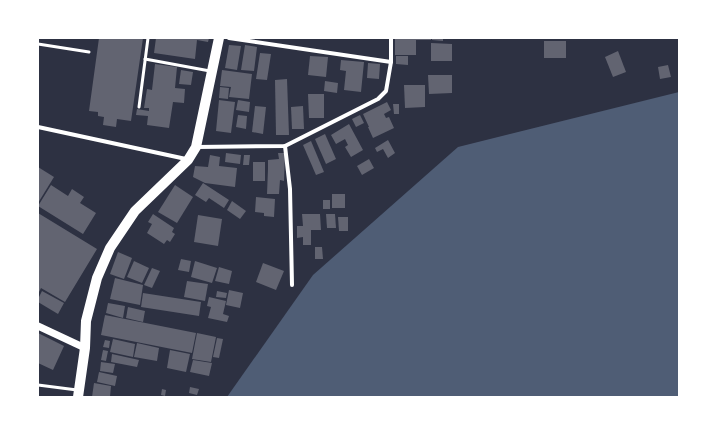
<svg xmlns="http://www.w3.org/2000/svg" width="717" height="435" viewBox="0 0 717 435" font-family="'Space Grotesk',sans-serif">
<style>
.water{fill:#4f5d75}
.building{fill:#626471}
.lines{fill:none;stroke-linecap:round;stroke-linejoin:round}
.service{stroke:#fff;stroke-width:3}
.minor{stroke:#fff;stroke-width:4}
.tertiary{stroke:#fff;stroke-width:7}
.primary{stroke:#fff;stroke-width:10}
</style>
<rect width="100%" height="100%" fill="#2d3142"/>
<polygon class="water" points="679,92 679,397 227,397 313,275 458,147"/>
<g class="building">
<polygon points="99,38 143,38 131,121 117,119 116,127 103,125 104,117 98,116 98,112 89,111"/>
<polygon points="156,38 209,38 208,42 197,40 195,59 154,53"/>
<polygon points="395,38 431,38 431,40 416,40 416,55 395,55"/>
<polygon points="432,38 443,38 443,41 432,40"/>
<rect x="544" y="41" width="22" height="17"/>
<polygon points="431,43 452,44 452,61 431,61"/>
<polygon points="229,45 241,46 237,70 225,68"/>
<polygon points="245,45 257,47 254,71 241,70"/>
<polygon points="618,51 626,72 613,77 605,57"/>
<polygon points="260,53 271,54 267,80 256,79"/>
<polygon points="310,56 328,57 326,77 308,75"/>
<polygon points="396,56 408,56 408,65 396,64"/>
<polygon points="341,60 364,62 361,92 344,90 346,71 340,70"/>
<polygon points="368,63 380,64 379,79 367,78"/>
<polygon points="155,64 177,67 175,88 185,89 184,103 173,102 169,128 147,125 148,116 136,115 137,109 149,111 149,108 144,108 147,89 152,90"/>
<polygon points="668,65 671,77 660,79 658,67"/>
<polygon points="181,70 193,72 191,85 179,84"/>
<polygon points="222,70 252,74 249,99 229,97 231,87 220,86"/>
<polygon points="428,75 452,75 452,93 429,94"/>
<polygon points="287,79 289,135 276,135 275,80"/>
<polygon points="325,81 338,83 337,93 324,91"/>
<polygon points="404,85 425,85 425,107 405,108"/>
<polygon points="220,87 229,88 228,99 219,98"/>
<polygon points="308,94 324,94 324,118 309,118"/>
<polygon points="219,100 235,102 231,133 216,131"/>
<polygon points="238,100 250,102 249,112 236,110"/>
<polygon points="387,102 391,110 384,114 386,118 389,117 394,128 373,138 368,127 369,127 363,114"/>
<polygon points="393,104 399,104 399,114 394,114"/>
<polygon points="255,106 266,107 263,134 252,132"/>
<polygon points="303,106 304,129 292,129 291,107"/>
<polygon points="238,115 247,116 246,129 236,127"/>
<polygon points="360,115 364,123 356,127 352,119"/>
<polygon points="349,124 363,150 351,157 345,147 348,145 345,139 336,144 331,135"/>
<polygon points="325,134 336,159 326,164 315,139"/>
<polygon points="388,140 395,153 388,158 383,149 377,152 375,148"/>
<polygon points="311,141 324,172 316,175 303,145"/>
<polygon points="226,153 241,155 240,164 225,162"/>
<polygon points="278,153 285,153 284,181 280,180 279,194 267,194 268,169 268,160 279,159"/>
<polygon points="210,155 220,157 219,166 237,168 235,187 205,183 193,177 195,166 208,167"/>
<polygon points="244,155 250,155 249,165 243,165"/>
<polygon points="369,159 374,168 362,175 357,166"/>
<rect x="253" y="162" width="12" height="19"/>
<polygon points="38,167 54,177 38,203"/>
<polygon points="203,183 229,200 224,208 209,198 206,202 195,195"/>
<polygon points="51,185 68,196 72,189 84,197 80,203 96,213 83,234 38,206"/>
<polygon points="175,185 193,197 177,223 158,212"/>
<rect x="332" y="194" width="13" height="14"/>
<polygon points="256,197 275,199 274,217 264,216 264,213 255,212"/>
<rect x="323" y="200" width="7" height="9"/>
<polygon points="232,201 246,211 240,219 227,210"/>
<polygon points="38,213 97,249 65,302 41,288 38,294"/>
<polygon points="153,214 174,228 172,232 175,234 170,242 167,240 164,244 147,233 152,224 148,222"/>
<polygon points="302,214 320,214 321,230 311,230 311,245 303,245 303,237 297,238 297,226 303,226"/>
<polygon points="326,214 335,214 336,228 327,228"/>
<polygon points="198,215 222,219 218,246 194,242"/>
<polygon points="338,217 348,217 348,231 339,231"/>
<polygon points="315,247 322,247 323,259 315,259"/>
<polygon points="118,252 132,258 124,279 110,274"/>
<polygon points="181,259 191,261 189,272 178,270"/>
<polygon points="134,261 149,268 142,283 127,277"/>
<polygon points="195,261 217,268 212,283 191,277"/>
<polygon points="263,263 284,271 276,290 256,282"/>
<polygon points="219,267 232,271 229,284 215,281"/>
<polygon points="152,268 160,271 152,288 144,285"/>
<polygon points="115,278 143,285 140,305 110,299"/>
<polygon points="187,281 208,284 205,301 184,297"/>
<polygon points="229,290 243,293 240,308 226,305"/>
<polygon points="42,291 64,303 58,314 38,302 38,299"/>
<polygon points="217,291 227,293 226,298 216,297"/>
<polygon points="143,293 201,302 199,316 141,307"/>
<polygon points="209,297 226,301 223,314 229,316 227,322 208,318 211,307 207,306"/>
<polygon points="108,303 125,306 123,318 106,313"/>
<polygon points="128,307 145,311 143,322 126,318"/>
<polygon points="105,315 196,333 192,353 101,335"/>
<polygon points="38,333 64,346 53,370 38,363"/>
<polygon points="197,333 216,337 211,362 192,359"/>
<polygon points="217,338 223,339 219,358 213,357"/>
<polygon points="113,339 135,344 133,357 110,352"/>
<polygon points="105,340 110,341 109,348 103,347"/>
<polygon points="137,343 159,348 157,361 134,357"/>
<polygon points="103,350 108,351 106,361 101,360"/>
<polygon points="170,350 190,354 186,372 167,368"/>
<polygon points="112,354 139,360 137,367 111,362"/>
<polygon points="193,360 212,363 209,376 190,372"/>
<polygon points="101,362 115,364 113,373 100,371"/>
<polygon points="99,372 117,376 115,386 97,382"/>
<polygon points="94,383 111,386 110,397 92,397"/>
<polygon points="190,387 199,389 197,395 189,393"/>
<polygon points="162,389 166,390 165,396 161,395"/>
</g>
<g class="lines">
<g class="service">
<polyline points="38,44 89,52"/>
<polyline points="145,59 210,71"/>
<polyline points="139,107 148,38"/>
<polyline points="38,385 77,390"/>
</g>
<g class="minor">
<polyline points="229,38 391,62"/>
<polyline points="38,127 186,159"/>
<polyline points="285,146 290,189 292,285"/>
<polyline points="197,147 285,146 378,99 386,91 391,62 391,38"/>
</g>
<polyline class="tertiary" points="38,326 85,348"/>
<polyline class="primary" points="78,397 85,348 86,321 97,278 110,248 135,211 188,160 196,147 219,38"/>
</g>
<rect width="717" height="435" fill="none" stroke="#ffffff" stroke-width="78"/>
</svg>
